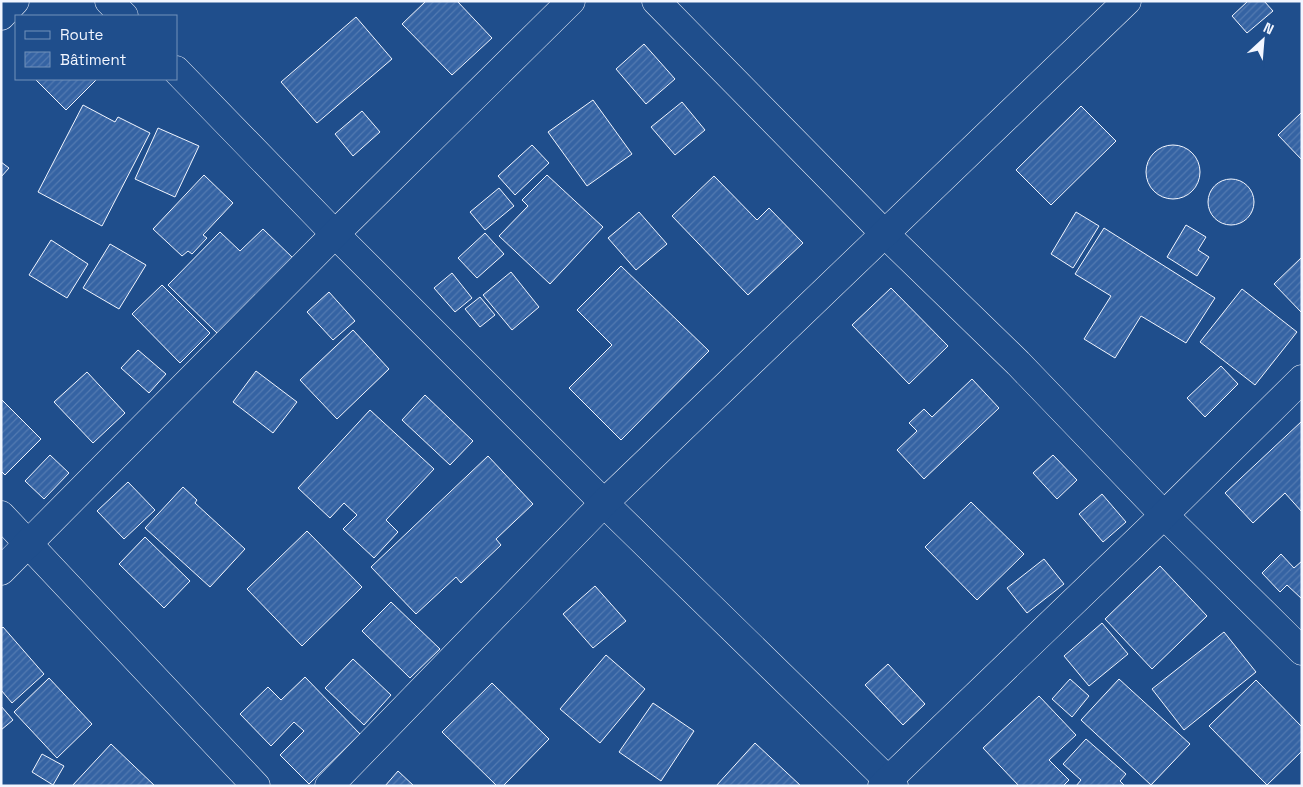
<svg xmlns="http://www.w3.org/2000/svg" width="1303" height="787" viewBox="0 0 1303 787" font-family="'Space Grotesk',sans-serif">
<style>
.building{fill:url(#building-hatch);stroke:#f2f6ff}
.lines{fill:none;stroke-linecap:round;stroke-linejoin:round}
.minor-casing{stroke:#f2f6ff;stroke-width:29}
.minor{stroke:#1f4e8c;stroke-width:28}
</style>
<defs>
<pattern id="building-hatch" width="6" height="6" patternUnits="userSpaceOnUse" patternTransform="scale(1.25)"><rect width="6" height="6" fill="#3563a3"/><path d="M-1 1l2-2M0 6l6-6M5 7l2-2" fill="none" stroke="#537ab1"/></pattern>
</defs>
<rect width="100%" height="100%" fill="#1f4e8c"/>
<g class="building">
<polygon points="426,1 457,1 492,38 452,75 402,24"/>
<polygon points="1248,1 1264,1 1273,11 1247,33 1232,16"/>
<polygon points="356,17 392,59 317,123 281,82"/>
<polygon points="644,44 675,79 646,104 616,69"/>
<polygon points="35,79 97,79 66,110"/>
<polygon points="593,100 632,154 587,186 548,132"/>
<polygon points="682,102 705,130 675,155 651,127"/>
<polygon points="83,105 115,122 118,117 150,133 102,226 38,192"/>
<polygon points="1081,106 1116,141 1051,205 1016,170"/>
<polygon points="362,111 380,132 353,156 335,134"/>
<polygon points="1302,112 1302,160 1278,135"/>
<polygon points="158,128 199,146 175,197 135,179"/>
<polygon points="532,145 549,163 515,195 498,176"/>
<circle cx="1173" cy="172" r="27"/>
<polygon points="1,162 9,168 1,177"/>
<polygon points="204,175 233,203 203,235 207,238 192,254 188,251 182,256 153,229"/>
<polygon points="547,175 603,227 550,284 499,236 528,206 522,200"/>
<polygon points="714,176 757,220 769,208 803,243 748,295 672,216"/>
<circle cx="1231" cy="202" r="23"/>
<polygon points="499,188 514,206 485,230 470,212"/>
<polygon points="639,212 667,244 636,270 608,238"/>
<polygon points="1076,212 1099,226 1073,268 1051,254"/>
<polygon points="1186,225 1206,237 1198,250 1209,257 1197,276 1167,257"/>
<polygon points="1104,228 1215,298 1186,343 1141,316 1115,358 1084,339 1111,296 1075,274"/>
<polygon points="263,229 294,259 219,335 168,285 220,232 240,251"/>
<polygon points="485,233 504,254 477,278 458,258"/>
<polygon points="51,240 88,264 67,298 29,275"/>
<polygon points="110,244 146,265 119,309 83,288"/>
<polygon points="1302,257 1302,313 1274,284"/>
<polygon points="621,266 709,351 621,440 569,388 612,345 577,310"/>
<polygon points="511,272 539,307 512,330 483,295"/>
<polygon points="452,273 472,298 455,312 434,288"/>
<polygon points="162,285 210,333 180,363 132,314"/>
<polygon points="891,288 948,346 909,384 852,325"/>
<polygon points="1242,289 1297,332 1255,385 1200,342"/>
<polygon points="329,292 355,321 333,340 307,312"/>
<polygon points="480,297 495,315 480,327 465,309"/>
<polygon points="353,330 389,369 337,419 300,380"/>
<polygon points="138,350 166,374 149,393 121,368"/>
<polygon points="1221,366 1238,384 1205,417 1187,398"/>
<polygon points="256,371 297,402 273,433 233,402"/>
<polygon points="87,372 125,413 93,443 54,402"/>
<polygon points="972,379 999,408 924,479 897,450 917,431 909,423 924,409 932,417"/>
<polygon points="425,395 473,441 450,465 402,420"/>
<polygon points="1,399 41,439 5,475 1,471"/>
<polygon points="370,410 434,469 386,520 398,532 374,558 343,529 357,515 344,503 330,518 298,488"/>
<polygon points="1302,421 1302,512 1285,493 1253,523 1225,493"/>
<polygon points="50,455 69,473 44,499 25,481"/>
<polygon points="1053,455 1077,480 1057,499 1033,473"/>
<polygon points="488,456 533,504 496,539 501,545 461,583 456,577 416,614 371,567"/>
<polygon points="128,482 155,510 124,539 97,511"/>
<polygon points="183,487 197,500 195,503 245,549 210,587 145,528"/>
<polygon points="1102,494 1126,522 1103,542 1079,514"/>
<polygon points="971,502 1024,554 977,600 925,547"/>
<polygon points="307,531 362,587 302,646 247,589"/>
<polygon points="145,537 190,581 164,608 119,564"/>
<polygon points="1281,554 1294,568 1302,561 1302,599 1287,585 1280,592 1262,573"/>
<polygon points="1044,559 1064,584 1027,613 1007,588"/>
<polygon points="1160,566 1207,616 1152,669 1105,619"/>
<polygon points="595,586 626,621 593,648 563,614"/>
<polygon points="391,602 440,649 410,678 362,631"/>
<polygon points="1102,623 1128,654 1089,686 1064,656"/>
<polygon points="3,627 44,674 12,703 1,690 1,629"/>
<polygon points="1224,632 1256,672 1184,730 1152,689"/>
<polygon points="606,655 645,689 600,743 560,709"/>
<polygon points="353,659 391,695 364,725 325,688"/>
<polygon points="888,664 925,704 903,725 865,685"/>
<polygon points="305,677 360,734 309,784 280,755 304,731 294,722 271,746 240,714 268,687 281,700"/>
<polygon points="49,678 92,724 57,758 14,712"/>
<polygon points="1070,679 1089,696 1072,717 1052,699"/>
<polygon points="1119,679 1190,744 1151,785 1081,720"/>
<polygon points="1256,680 1302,727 1302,751 1267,785 1209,726"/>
<polygon points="492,683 549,739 503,786 497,786 442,732"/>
<polygon points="1039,696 1076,735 1049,760 1069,780 1063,786 1019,786 983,748"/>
<polygon points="653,703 694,731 661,781 619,752"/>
<polygon points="1,706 13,720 1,730"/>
<polygon points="1086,739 1126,774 1120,781 1125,786 1076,786 1081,780 1063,764"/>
<polygon points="755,743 801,786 716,786"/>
<polygon points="111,744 155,786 72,786"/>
<polygon points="42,754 64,766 53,785 32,772"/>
<polygon points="398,771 414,786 385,786"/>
</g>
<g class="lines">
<g class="minor-casing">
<g id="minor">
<polyline points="109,1 124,16"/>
<polyline points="656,1 884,233 1018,363 1164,515 1302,651"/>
<polyline points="1,16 15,1"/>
<polyline points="176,70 335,234 604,503 894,786"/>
<polyline points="1,515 256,786"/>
<polyline points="1,571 335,234 571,1"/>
<polyline points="329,786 604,503 1127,1"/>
<polyline points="882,786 1164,515 1302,379"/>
</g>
</g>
<use href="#minor" class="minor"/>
</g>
<rect width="1303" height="787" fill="none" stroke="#f2f6ff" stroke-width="5"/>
<rect x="15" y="15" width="162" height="65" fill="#1f4e8c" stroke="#7391ba"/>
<rect x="25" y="31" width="25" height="8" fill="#1f4e8c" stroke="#7391ba"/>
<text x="60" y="40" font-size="15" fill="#f2f6ff">Route</text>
<rect x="25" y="52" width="25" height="15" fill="url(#building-hatch)" stroke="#7391ba"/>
<text x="60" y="65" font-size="15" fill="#f2f6ff">Bâtiment</text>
<g transform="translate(1263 40) rotate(26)" stroke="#1f4e8c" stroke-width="4" paint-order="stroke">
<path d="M0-4L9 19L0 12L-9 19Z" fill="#f2f6ff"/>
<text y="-8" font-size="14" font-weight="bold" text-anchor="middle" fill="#f2f6ff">N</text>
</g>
</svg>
